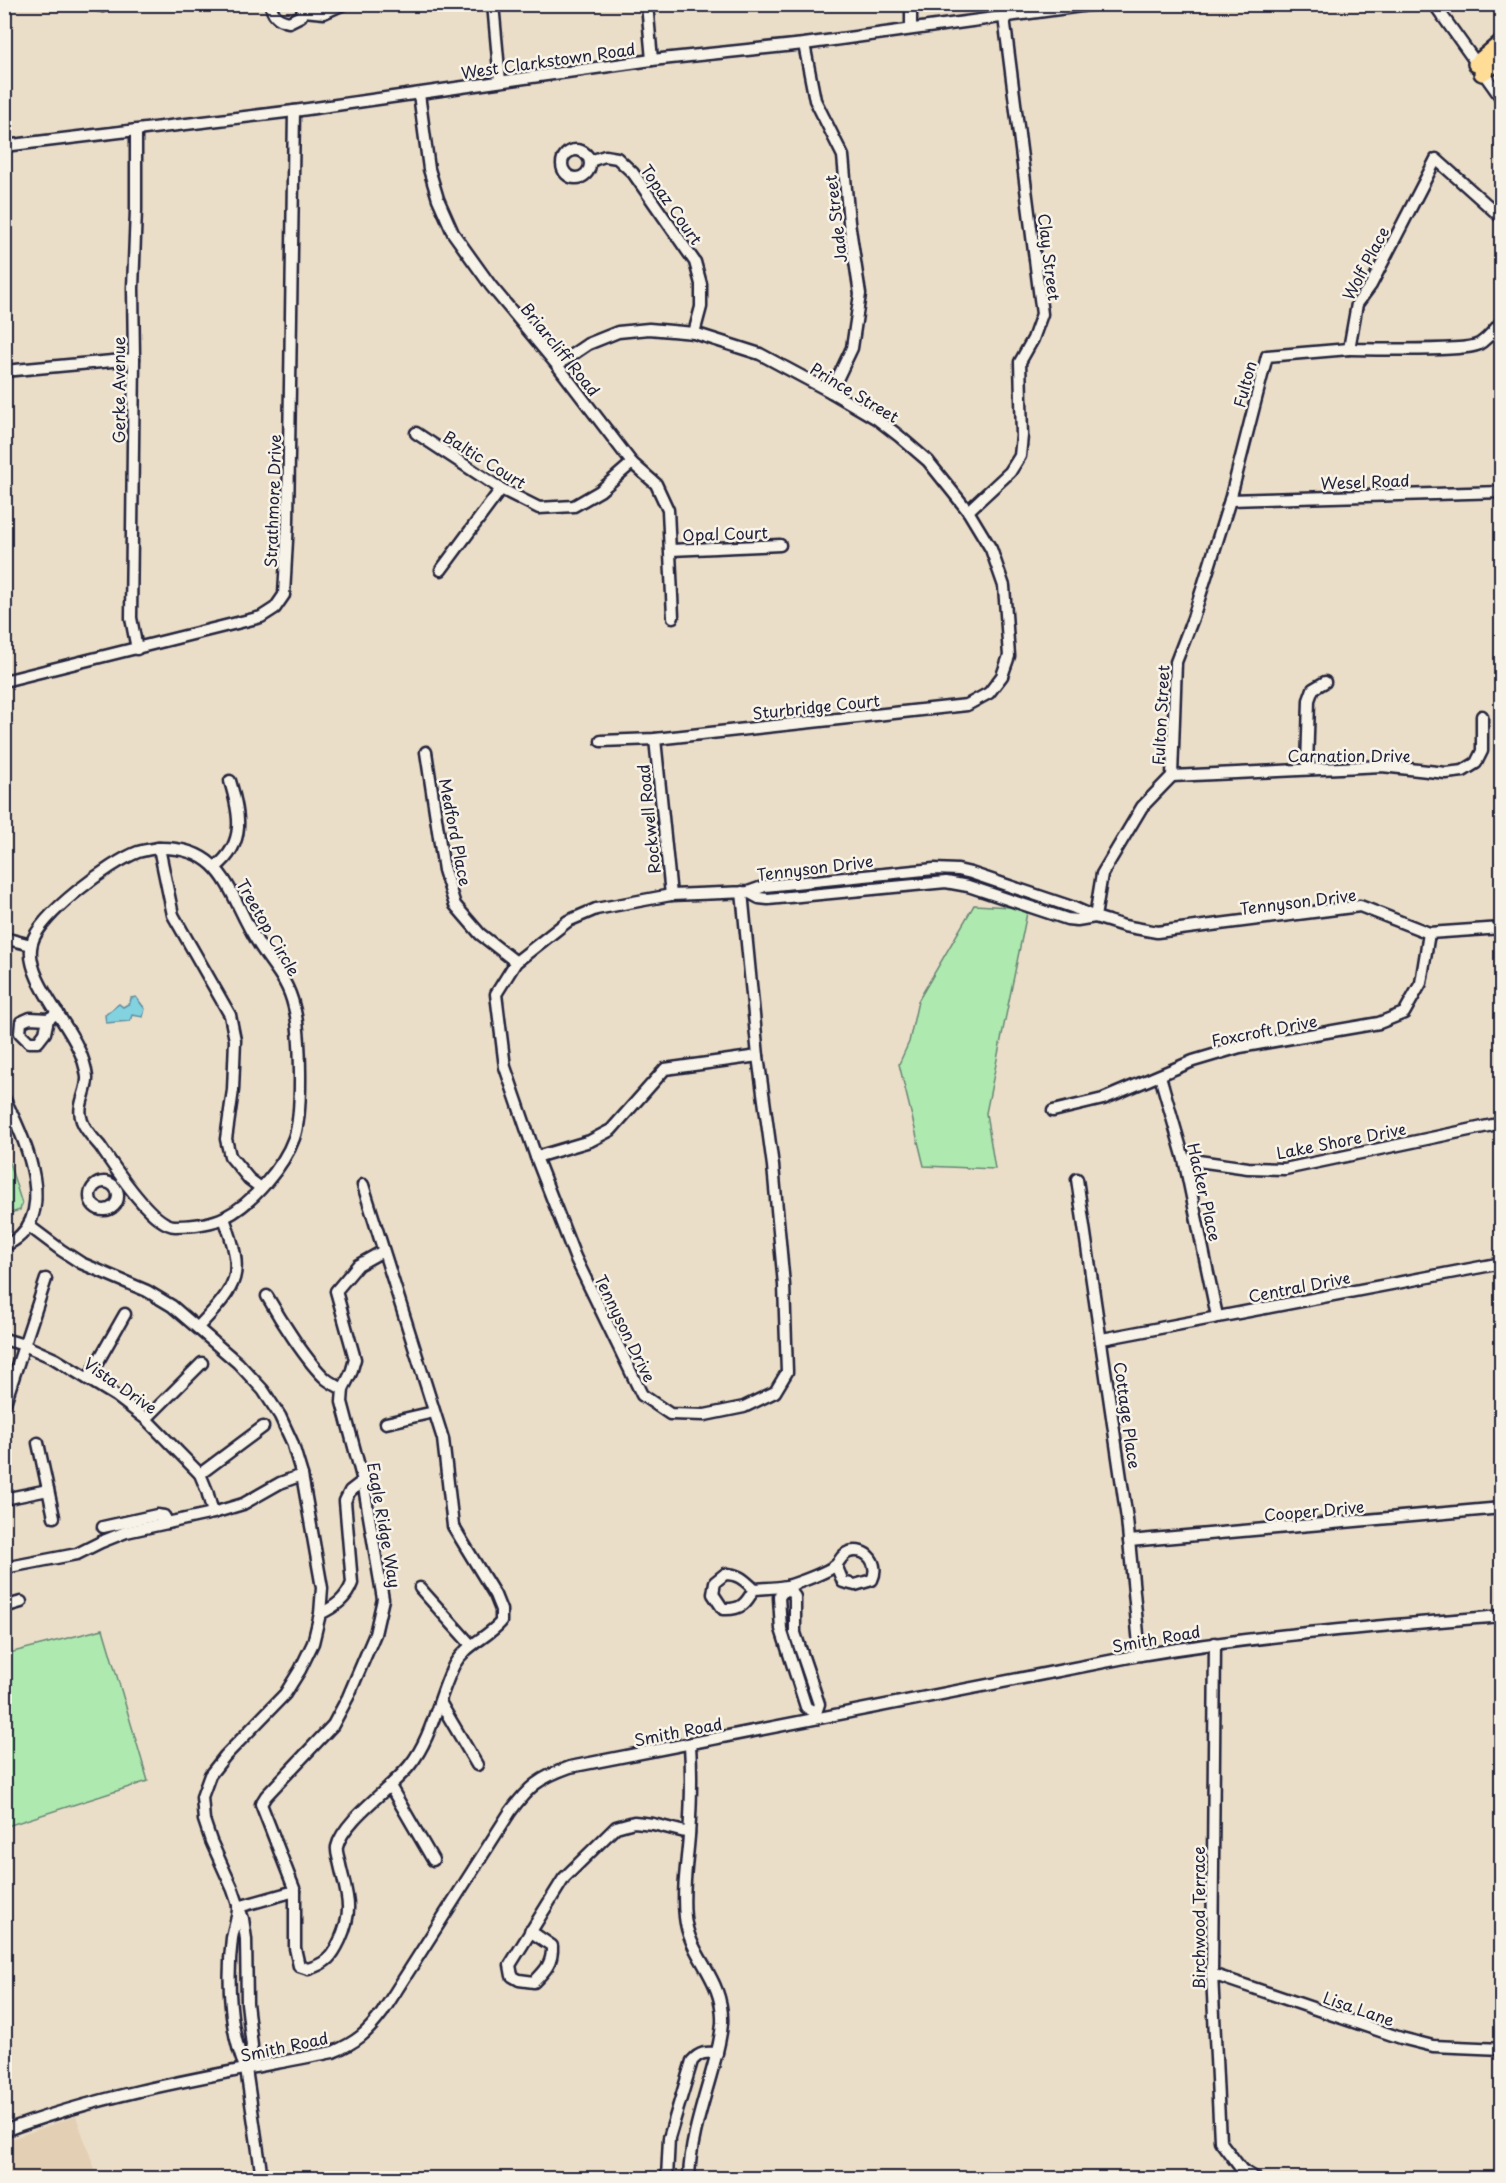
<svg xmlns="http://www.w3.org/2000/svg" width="1506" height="2183" viewBox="0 0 1506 2183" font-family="'Playpen Sans',sans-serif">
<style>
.built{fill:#e3cfb4}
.green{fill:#aee9af;stroke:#688675;stroke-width:1.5}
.water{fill:#83d2e0;stroke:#5c8c9e;stroke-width:1.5}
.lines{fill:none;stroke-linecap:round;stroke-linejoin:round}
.minor-casing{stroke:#22223b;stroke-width:15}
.highway-casing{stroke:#22223b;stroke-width:20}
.minor{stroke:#f7f3e8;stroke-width:10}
.highway{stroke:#ffdd96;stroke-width:15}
.labels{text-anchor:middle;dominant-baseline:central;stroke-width:5;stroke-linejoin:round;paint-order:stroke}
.street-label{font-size:16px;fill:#22223b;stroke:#f7f3e8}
</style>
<rect width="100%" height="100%" fill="#ebdec9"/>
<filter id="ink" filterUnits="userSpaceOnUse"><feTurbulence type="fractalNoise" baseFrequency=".0167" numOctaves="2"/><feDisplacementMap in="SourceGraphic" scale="12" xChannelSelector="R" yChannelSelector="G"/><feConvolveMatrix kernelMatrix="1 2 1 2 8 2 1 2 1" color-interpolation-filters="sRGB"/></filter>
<g filter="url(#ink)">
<polygon class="built" points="76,2116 98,2178 5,2178 5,2141"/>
<g class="green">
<polygon points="974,905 1028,908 986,1113 995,1169 924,1166 899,1064 909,1042 918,1001"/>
<polygon points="5,1159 9,1162 22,1204 20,1210 5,1215"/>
<polygon points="103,1629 148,1781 7,1826 5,1856 5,1654"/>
</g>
<polygon class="water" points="136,997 145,1009 143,1017 132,1015 130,1021 106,1023 105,1015 119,1004 123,1007 130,1003 131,998"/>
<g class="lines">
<g class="minor-casing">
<g id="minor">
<polyline points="94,4 103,6 109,4"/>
<path d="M271 4C272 15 278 20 289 22L301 16 305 4"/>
<polyline points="493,4 500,81"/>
<polyline points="647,4 652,60"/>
<polyline points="1434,4 1502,99"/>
<polyline points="304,11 324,13 344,4"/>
<polyline points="911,28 911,4"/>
<polyline points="804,44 815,100 843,156 849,222 860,294 852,348 831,392"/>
<polyline points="419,94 429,169 438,199 453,233 491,286 557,365 632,463 656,484 668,510 673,617"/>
<polyline points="136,131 136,210 133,288 134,359 131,618 137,649"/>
<polyline points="4,146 294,111 652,60 804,44 1096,4"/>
<circle cx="576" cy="164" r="14"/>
<polyline points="590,161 605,156 617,158 633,173 695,262 701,284 701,307 694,333"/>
<path d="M1502 218 1436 159 1371 285 1357 304 1349 349C1371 349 1466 352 1479 344 1488 339 1495 329 1502 321"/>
<polyline points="1349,349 1267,356 1230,500 1193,618 1176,662 1172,776 1142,807 1102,874 1095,917 1124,926 1157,932 1360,906 1429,933 1502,928"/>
<polyline points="557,365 588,344 618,332 649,329 694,333 760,354 831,392 877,419 899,436 928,461 968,511 991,549 1004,586 1009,656 1002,676 989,693 967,705 655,739 601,741"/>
<polyline points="4,371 134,359"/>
<polyline points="416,433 501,489 539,508 574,506 600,491 632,463"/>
<polyline points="1230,500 1502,492"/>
<polyline points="968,511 1010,472 1020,456 1022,436 1020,362 1033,339 1042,314 1004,17"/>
<polyline points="671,550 780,545"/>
<polyline points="441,570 501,489"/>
<polyline points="4,681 261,617 275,608 284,595 288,521 294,111"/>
<polyline points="655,739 671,895"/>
<polyline points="426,752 444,870 455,905 480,934 516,962"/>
<polyline points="1307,768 1309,700 1313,689 1325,682"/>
<polyline points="1172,776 1382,766 1446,773 1463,771 1476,763 1482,751 1482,716"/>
<path d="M158 848C226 846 228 895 257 941 271 965 287 977 294 1007 301 1032 303 1114 294 1138 284 1166 252 1204 225 1217 211 1224 190 1226 175 1226 152 1226 113 1165 100 1146 94 1139 85 1130 82 1121 76 1105 88 1092 87 1077 86 1068 82 1055 78 1048 66 1020 23 974 32 943 39 915 111 862 138 852 144 850 152 849 158 848Z"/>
<polyline points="159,848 173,915 230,1015 235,1040 233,1090 226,1139 230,1156 249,1179 261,1188"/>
<path d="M216 867C246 843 240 814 230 781"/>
<polyline points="742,892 758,1056 773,1166 784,1285 787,1372 775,1392 744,1407 705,1415 670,1414 642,1395 575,1257 536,1157 505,1067 496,994 516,962 568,921 596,909 671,895 748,892 765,886 934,869 958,870 971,873 1072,907 1095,917 1077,920 1067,919 968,886 946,882 768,899 759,898 748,892"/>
<polyline points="4,938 31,945"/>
<polyline points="48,1019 30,1018 21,1022 20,1033 29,1042 38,1042 45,1033 48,1019 58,1013"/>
<polyline points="1160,1076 1184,1159 1217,1316"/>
<path d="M4 1098C25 1138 63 1221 4 1246"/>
<polyline points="1053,1111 1103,1099 1193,1061 1240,1047 1379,1023 1404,1013 1421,983 1429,933"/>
<polyline points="536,1157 590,1141 611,1130 665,1069 758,1056"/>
<polyline points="1184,1159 1248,1168 1285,1169 1502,1123"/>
<polyline points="1077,1179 1127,1519 1140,1655"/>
<circle cx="104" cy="1196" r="14"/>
<path d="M363 1185 443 1439 453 1526 495 1595 501 1610V1622C487 1638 465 1645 454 1665 438 1697 433 1736 410 1765 393 1787 343 1820 337 1847 336 1852 339 1859 340 1865 347 1896 354 1909 340 1940 332 1957 327 1963 308 1969L299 1966 295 1948V1891L261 1804 266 1796 333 1725 348 1697 375 1634 383 1599 363 1481 342 1402 343 1389 351 1373 355 1359 336 1291 358 1265 383 1251"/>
<polyline points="29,1226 61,1250 81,1263 147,1291 172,1306 238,1363 263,1390 280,1416 292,1442 302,1475 322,1588 320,1614 313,1643 300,1670 285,1694 225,1756 210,1775 202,1797 204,1820 211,1841 233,1890 243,1919 246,1939 247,2003 252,2046 246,2069"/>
<path d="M267 1296C280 1319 307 1362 326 1379 331 1383 337 1386 343 1389"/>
<path d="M198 1327C239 1284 245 1275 224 1218"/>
<polyline points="4,1339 24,1345 55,1359 116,1396 146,1419 200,1474 207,1491 213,1513"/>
<polyline points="1102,1339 1502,1263"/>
<polyline points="88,1379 125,1314"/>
<polyline points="4,1406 46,1279"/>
<polyline points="146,1419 202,1363"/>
<polyline points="386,1423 434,1412"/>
<polyline points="38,1443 54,1517"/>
<polyline points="200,1474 263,1427"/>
<polyline points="4,1499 48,1490"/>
<polyline points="103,1527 157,1515 164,1516 168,1523"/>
<polyline points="1129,1541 1502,1508"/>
<polyline points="4,1568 77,1554 101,1542 126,1532 213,1513 243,1504 280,1483 302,1475"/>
<polyline points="420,1588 471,1645"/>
<path d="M754 1589C746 1604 741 1610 723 1609L713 1594 715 1582 725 1574C739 1574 744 1580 754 1589 765 1588 777 1588 787 1586 798 1583 828 1572 836 1565 841 1560 841 1555 849 1552 867 1547 880 1564 872 1580L855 1585 843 1582 836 1565"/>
<polyline points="4,1607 21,1602"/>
<path d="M320 1614C336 1606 346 1599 352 1583L345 1501 350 1491 363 1481"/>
<polyline points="1215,1643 1212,1974 1220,2141 1242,2170 1255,2178"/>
<polyline points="440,1702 477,1765"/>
<polyline points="816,1713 806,1707 781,1629 779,1597 787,1586 795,1597 795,1633 819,1704 816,1713 817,1718"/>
<polyline points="390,1786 433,1860"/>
<polyline points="238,1907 295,1891"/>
<path d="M238 1910C237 1919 234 1928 232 1938 227 1977 229 2033 246 2069L262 2178"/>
<path d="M530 1931 552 1946C553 1963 545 1971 534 1982L519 1980 512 1976 510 1965 564 1878 616 1827 634 1822 653 1824 689 1833"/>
<polyline points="1212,1974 1401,2038 1433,2046 1502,2049"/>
<path d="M4 2131C111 2091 222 2074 333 2052 357 2042 367 2033 382 2013L510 1812C529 1786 539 1778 570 1767L1140 1655C1260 1635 1380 1626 1502 1616"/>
<path d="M667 2178 669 2138 692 2061C700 2052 706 2052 717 2053"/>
<path d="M689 2178C690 2140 703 2104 713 2067 717 2053 721 2038 722 2023 724 1978 689 1957 685 1917 682 1890 687 1863 689 1836 691 1805 692 1775 690 1745"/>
</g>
</g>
<g class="highway-casing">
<g id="highway">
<polyline points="1476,64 1502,42"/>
<polyline points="1482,73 1502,59"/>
</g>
</g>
<use href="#minor" class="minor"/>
<use href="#highway" class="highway"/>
</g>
</g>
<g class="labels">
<g class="street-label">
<text transform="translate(548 60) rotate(-8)">West Clarkstown Road</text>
<text transform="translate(672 204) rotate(55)">Topaz Court</text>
<text transform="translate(835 219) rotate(-97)">Jade Street</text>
<text transform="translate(1050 257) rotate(83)">Clay Street</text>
<text transform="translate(1365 263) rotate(-62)">Wolf Place</text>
<text transform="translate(561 349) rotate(51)">Briarcliff Road</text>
<text transform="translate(1244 384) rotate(-75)">Fulton</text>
<text transform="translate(118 390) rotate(-90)">Gerke Avenue</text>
<text transform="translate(855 392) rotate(31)">Prince Street</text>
<text transform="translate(485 459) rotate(32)">Baltic Court</text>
<text transform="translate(1365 481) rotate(-2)">Wesel Road</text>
<text transform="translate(272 501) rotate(-88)">Strathmore Drive</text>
<text transform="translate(725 533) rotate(-2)">Opal Court</text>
<text transform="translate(816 706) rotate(-6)">Sturbridge Court</text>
<text transform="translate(1160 715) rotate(-87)">Fulton Street</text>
<text x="1349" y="755">Carnation Drive</text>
<text transform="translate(648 819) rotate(-96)">Rockwell Road</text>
<text transform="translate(456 832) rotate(79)">Medford Place</text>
<text transform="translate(815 867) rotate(-7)">Tennyson Drive</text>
<text transform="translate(1298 901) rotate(-7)">Tennyson Drive</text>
<text transform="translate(269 927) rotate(60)">Treetop Circle</text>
<text transform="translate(1264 1030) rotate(-11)">Foxcroft Drive</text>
<text transform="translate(1341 1140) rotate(-11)">Lake Shore Drive</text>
<text transform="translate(1205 1192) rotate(77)">Hacker Place</text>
<text transform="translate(1299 1286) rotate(-11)">Central Drive</text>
<text transform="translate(626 1328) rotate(64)">Tennyson Drive</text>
<text transform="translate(121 1385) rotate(35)">Vista Drive</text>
<text transform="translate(1128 1415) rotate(82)">Cottage Place</text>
<text transform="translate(1314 1510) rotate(-5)">Cooper Drive</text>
<text transform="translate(385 1525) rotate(80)">Eagle Ridge Way</text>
<text transform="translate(1156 1638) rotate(-10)">Smith Road</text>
<text transform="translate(678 1731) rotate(-11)">Smith Road</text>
<text transform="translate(1198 1918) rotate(-90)">Birchwood Terrace</text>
<text transform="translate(1359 2008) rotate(19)">Lisa Lane</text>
<text transform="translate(284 2046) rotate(-12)">Smith Road</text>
</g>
</g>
<rect width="1506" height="2183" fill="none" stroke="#f7f3e8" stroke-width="24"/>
<rect x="12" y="12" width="1482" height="2159" fill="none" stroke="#22223b" stroke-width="2" filter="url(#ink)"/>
</svg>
